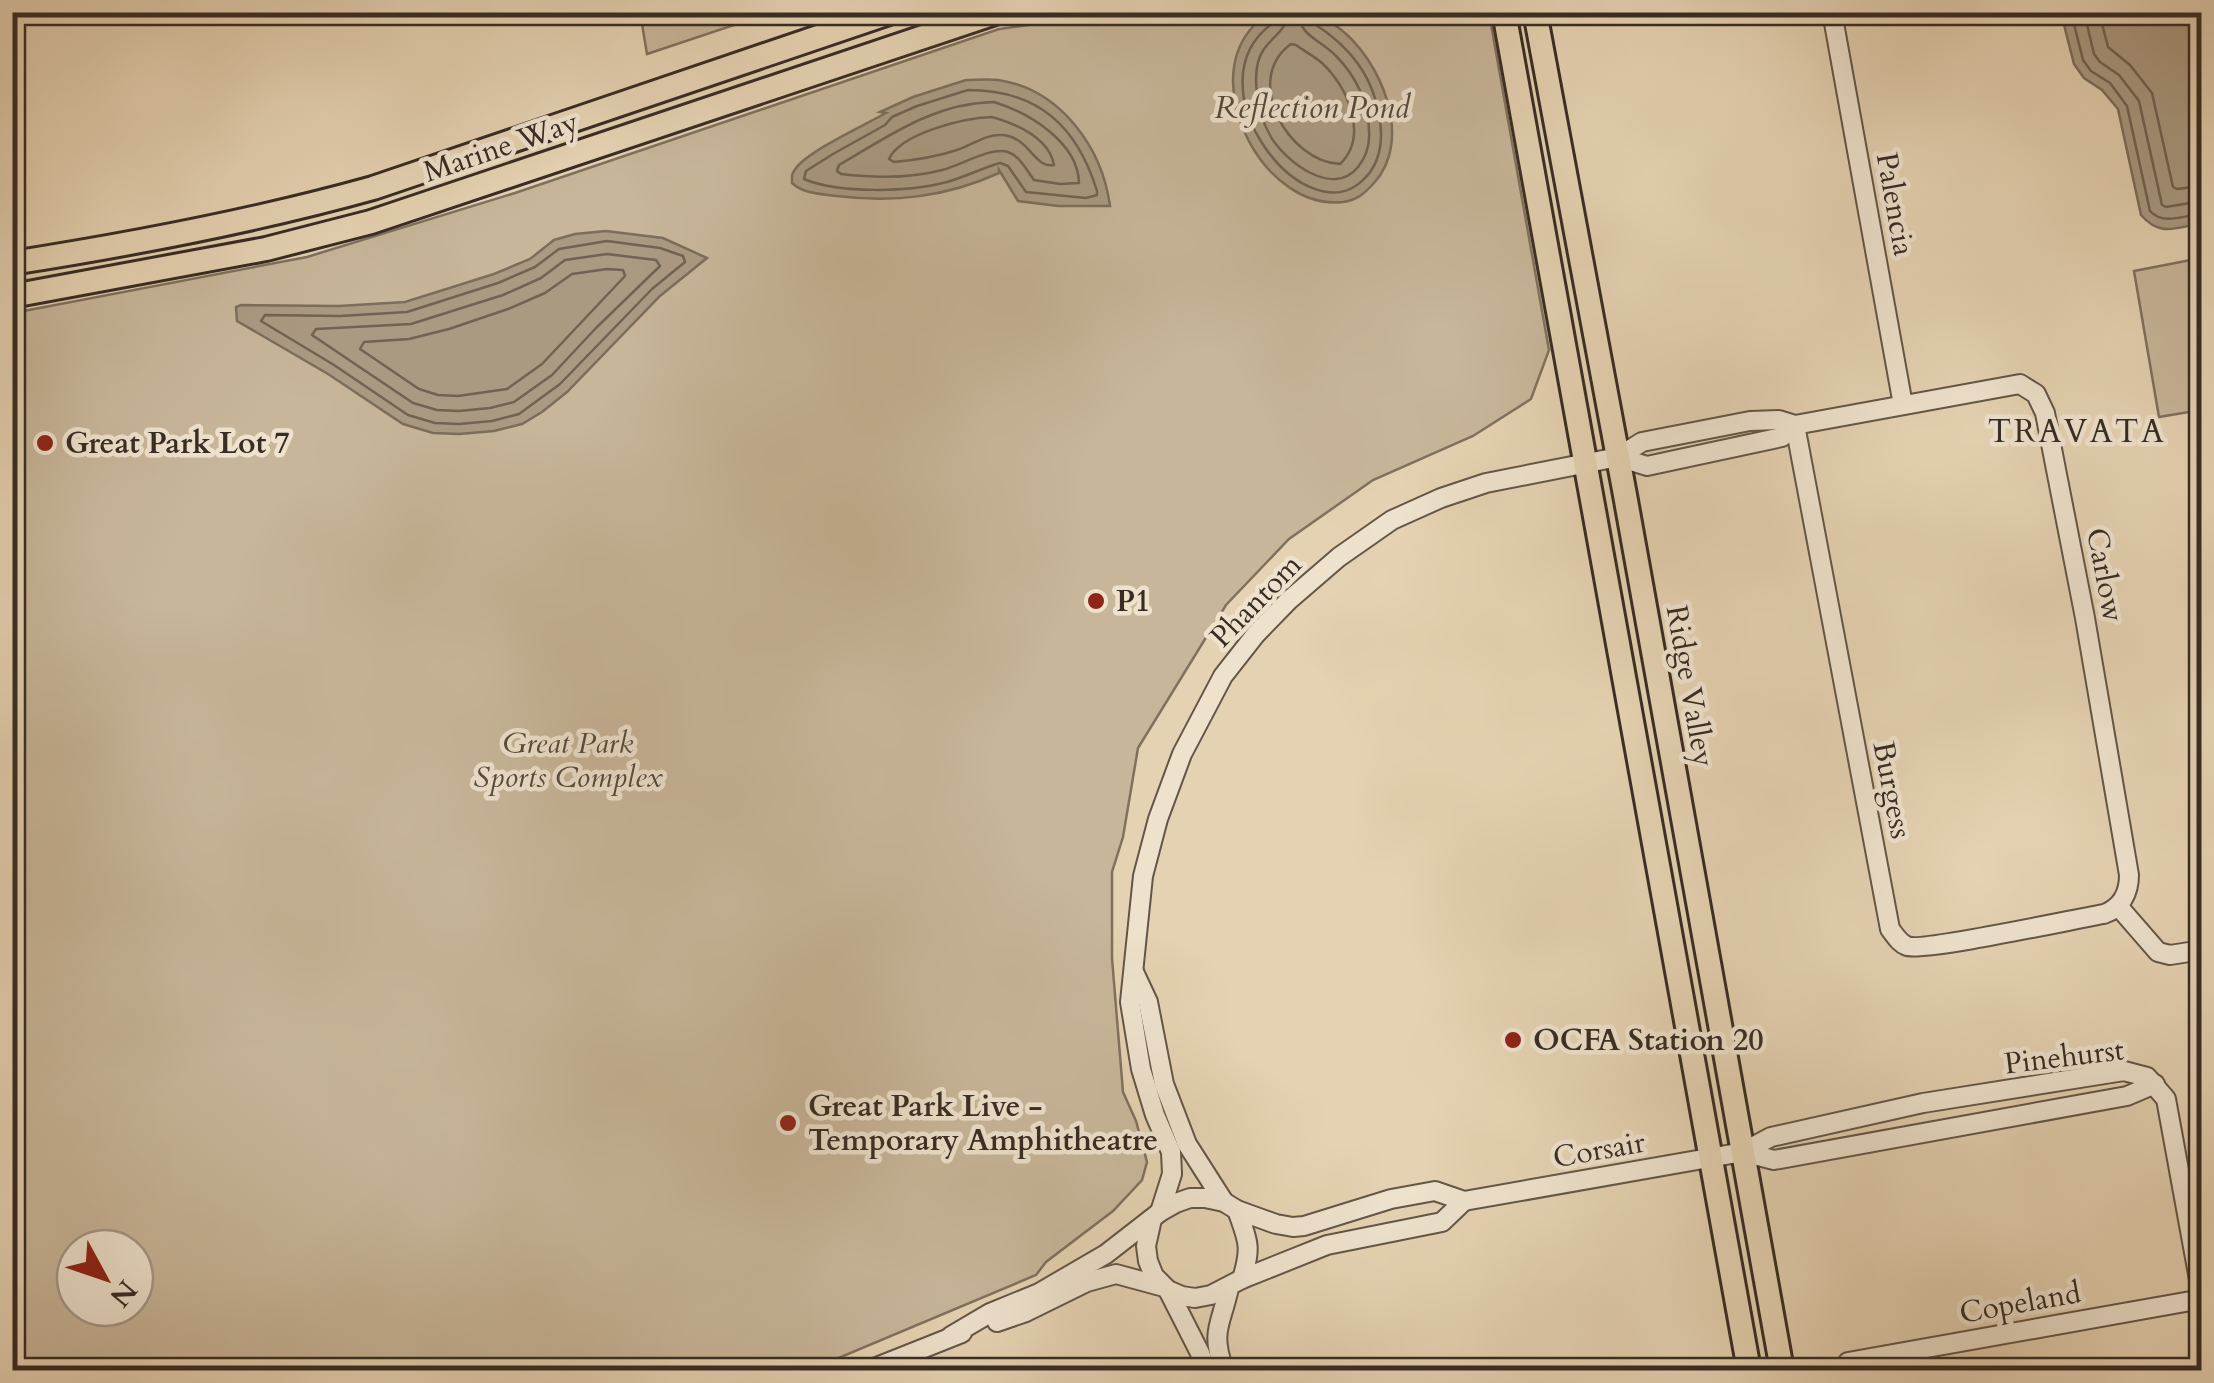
<svg xmlns="http://www.w3.org/2000/svg" width="2214" height="1383" viewBox="0 0 2214 1383" font-family="Cardo,serif">
<style>
.green{fill:#c8b69a;stroke:#80715f;stroke-width:2.5;fill-rule:evenodd}
.water{fill:#aa9a82;stroke:#7c6e5c;stroke-width:2.5}
.lines{fill:none;stroke-linecap:round;stroke-linejoin:round}
.shore{stroke:#716353;stroke-width:2.5}
.minor-casing{stroke:#635648;stroke-width:22}
.major-casing{stroke:#382c24;stroke-width:28}
.minor{stroke:#eee2cd;stroke-width:18}
.major{stroke:#e5d2b2;stroke-width:22}
.poi-dot{fill:#8f2418;stroke:#eee2cd;stroke-width:4}
.labels{text-anchor:middle;dominant-baseline:central;stroke-width:9;stroke-linejoin:round;paint-order:stroke}
.street-label{font-size:30px;fill:#382c24;stroke:#eee2cd}
.poi-label{font-size:30px;font-weight:bold;fill:#382c24;stroke:#eee2cd;text-anchor:start}
.park-label{font-size:30px;font-style:italic;fill:#55483c;stroke:#eee2cd}
.water-label{font-size:32px;font-style:italic;fill:#54483c;stroke:#eee2cd}
.neighbourhood-label{font-size:32px;letter-spacing:2.5px;fill:#382c24;stroke:#eee2cd}
</style>
<rect width="100%" height="100%" fill="#e5d2b2"/>
<filter id="stains"><feTurbulence type="fractalNoise" baseFrequency=".002" numOctaves="4"/><feColorMatrix values="0 0 0 0 .2 0 0 0 0 .09 0 0 0 0 .02 0 0 0 .5 -.17"/></filter>
<radialGradient id="worn" r=".72"><stop offset=".6" stop-color="#630" stop-opacity="0"/><stop offset="1" stop-color="#630" stop-opacity=".3"/></radialGradient>
<g class="green">
<polygon points="640,12 770,12 770,13 647,54"/>
<path d="M1078 12 1489 13 1549 350 1531 399 1473 436 1373 480 1289 539 1226 605 1138 748 1123 837 1112 872V958L1123 1092 1136 1121 1147 1162 1142 1180 1113 1211 1046 1262 1036 1275 810 1370H13V313L307 257 515 193 999 29 1044 23ZM75 1248H135V1308H75Z"/>
<polygon points="2201,258 2201,410 2159,417 2134,271"/>
</g>
<g class="water">
<path d="M1305 12C1318 16 1329 20 1339 28 1381 60 1414 139 1374 183 1364 194 1357 200 1343 202 1266 211 1201 90 1250 30 1254 26 1256 21 1260 18 1272 11 1291 12 1305 12Z"/>
<path d="M2061 13H2201V223C2176 228 2160 237 2141 215L2118 109 2102 90 2084 78 2074 64Z"/>
<path d="M966 80C976 80 988 79 998 80 1060 89 1102 147 1110 206H1058L1018 201 999 170V173C946 197 894 203 837 196 821 194 804 194 792 183 792 175 791 175 796 168 810 150 865 125 886 113L880 112 913 97Z"/>
<polygon points="606,231 663,238 707,258 660,296 567,392 542,412 522,424 494,431 459,434 433,433 403,424 328,374 237,321 236,307 241,305 339,306 405,302 494,274 530,259 554,240 575,234"/>
</g>
<g class="lines">
<g class="shore">
<path d="M1275 12 1273 23C1186 85 1307 240 1365 178 1380 163 1383 141 1380 121 1374 77 1351 47 1313 23L1310 12"/>
<path d="M1288 12C1287 30 1274 35 1264 49 1255 62 1255 78 1257 93 1258 108 1263 123 1271 137 1286 162 1333 198 1358 167 1366 157 1370 144 1369 131 1369 103 1356 76 1336 56 1321 40 1299 36 1298 12"/>
<path d="M2071 12 2083 60 2091 71 2110 83 2127 106 2150 211C2164 226 2184 215 2202 214"/>
<polyline points="2084,12 2094,54 2100,62 2119,75 2139,101 2162,205 2166,207 2202,201"/>
<polyline points="2099,12 2108,47 2130,65 2152,93 2173,187 2177,189 2202,186"/>
<path d="M1291 44 1296 45C1304 51 1314 56 1322 63 1348 87 1369 136 1340 164 1288 162 1242 79 1291 44Z"/>
<path d="M968 90C1038 90 1077 126 1097 191V195L1086 198 1026 192 1008 166 1000 163C982 168 965 177 947 182 910 192 839 194 804 179L806 171 833 154 885 125 892 117 917 106Z"/>
<path d="M994 102C1029 113 1078 142 1079 183L1060 184 1034 180C1027 171 1020 156 1008 152 992 146 959 166 942 170 908 179 874 178 841 174L837 171 839 165C889 136 934 103 994 102Z"/>
<path d="M992 117C1016 124 1049 138 1054 165 1034 169 1030 137 1002 135 986 134 972 145 957 150 936 157 916 160 894 162L889 159C901 133 964 118 992 117Z"/>
<polygon points="607,241 660,248 683,256 685,262 652,289 560,384 519,414 492,421 459,424 435,423 408,415 334,365 261,321 265,315 340,316 407,312 498,283 535,267 559,249"/>
<polygon points="607,254 656,260 660,266 596,328 552,375 514,402 490,408 459,411 437,410 413,403 312,335 316,329 411,324 503,295 541,278 565,260"/>
<polygon points="607,269 623,270 625,276 542,364 507,389 458,396 438,395 419,389 360,349 364,342 409,339 449,329 508,309 545,293 572,274"/>
</g>
<g class="minor-casing">
<g id="minor">
<polyline points="1832,12 1903,405"/>
<polyline points="1618,457 1647,466 1782,437 1795,425"/>
<polyline points="2118,906 2158,952 2170,955 2202,950"/>
<polyline points="1134,972 1148,1002 1164,1084 1187,1144 1224,1202"/>
<polyline points="1743,1152 1774,1160 2127,1096 2155,1084"/>
<path d="M1237 1210C1248 1241 1252 1246 1242 1279"/>
<path d="M1160 1212 1172 1174 1171 1152 1155 1115 1141 1069 1130 1002 1143 876 1158 819 1182 754 1223 676 1256 634 1288 601 1339 557 1392 520 1441 498 1486 483 1618 457 1642 442 1750 421 1779 420 1795 425 2020 384 2036 394 2045 413 2085 618 2129 875C2129 893 2121 908 2104 914 2075 919 1922 952 1907 946 1899 943 1895 935 1890 929L1795 425"/>
<polyline points="1152,1219 1146,1246 1148,1261 1154,1276 1168,1290 1182,1296 1195,1298 1211,1295 1242,1279 1327,1245 1442,1222 1464,1201"/>
<polyline points="1168,1290 1200,1353 1206,1370"/>
<polyline points="997,1322 1026,1312 1087,1282 1116,1274 1164,1287"/>
<polyline points="951,1336 990,1313 1039,1293 1106,1254 1160,1212 1176,1203 1190,1198 1205,1198 1224,1202 1237,1210 1276,1224 1293,1227 1304,1226 1391,1199 1435,1191 1464,1201 1743,1152 1771,1137 1923,1103 2124,1071 2147,1077 2166,1099 2202,1296"/>
<polyline points="1848,1362 2202,1299"/>
<polyline points="869,1370 962,1333"/>
<path d="M1224 1370C1210 1331 1221 1325 1229 1288"/>
</g>
</g>
<g class="major-casing">
<g id="major">
<polyline points="1504,12 1749,1370"/>
<polyline points="1535,12 1625,495 1782,1370"/>
<path d="M12 263C133 244 255 221 373 188L892 12"/>
<polyline points="12,296 266,249 371,222 998,12"/>
</g>
</g>
<use href="#minor" class="minor"/>
<use href="#major" class="major"/>
</g>
<g class="poi-dot">
<circle cx="45" cy="443" r="10"/>
<circle cx="1096" cy="601" r="10"/>
<circle cx="1513" cy="1040" r="10"/>
<circle cx="788" cy="1123" r="10"/>
</g>
<g class="labels">
<g class="street-label">
<text transform="translate(501 147) rotate(-19)">Marine Way</text>
<text transform="translate(1895 204) rotate(80)">Palencia</text>
<text transform="translate(2105 575) rotate(79)">Carlow</text>
<text transform="translate(1256 601) rotate(-46)">Phantom</text>
<text transform="translate(1690 686) rotate(80)">Ridge Valley</text>
<text transform="translate(1892 790) rotate(79)">Burgess</text>
<text transform="translate(2064 1057) rotate(-7)">Pinehurst</text>
<text transform="translate(1599 1150) rotate(-10)">Corsair</text>
<text transform="translate(2020 1303) rotate(-10)">Copeland</text>
</g>
<g class="poi-label">
<text x="65" y="443">Great Park Lot 7</text>
<text x="1116" y="601">P1</text>
<text x="1533" y="1040">OCFA Station 20</text>
<text x="808" y="1106">Great Park Live -<tspan x="808" dy="34">Temporary Amphitheatre</tspan></text>
</g>
<g class="park-label">
<text x="568" y="743">Great Park<tspan x="568" dy="34">Sports Complex</tspan></text>
</g>
<g class="water-label">
<text x="1312" y="108">Reflection Pond</text>
</g>
<g class="neighbourhood-label">
<text x="2077" y="432">TRAVATA</text>
</g>
</g>
<rect width="2214" height="1383" fill="none" stroke="#e5d2b2" stroke-width="50"/>
<rect x="15" y="15" width="2184" height="1353" fill="none" stroke="#382c24" stroke-width="5"/>
<rect x="25" y="25" width="2164" height="1333" fill="none" stroke="#382c24" stroke-width="2.5"/>
<g transform="translate(105 1278) rotate(130)"><circle r="48" fill="#eee2cd" stroke="#a59989" stroke-width="2.5"/>
<path d="M0-8L18 38L0 25L-18 38Z" fill="#8f2418"/>
<text y="-15" font-size="28" font-weight="bold" text-anchor="middle" fill="#382c24">N</text>
</g>
<rect width="100%" height="100%" filter="url(#stains)"/>
<rect width="100%" height="100%" fill="url(#worn)"/>
</svg>
